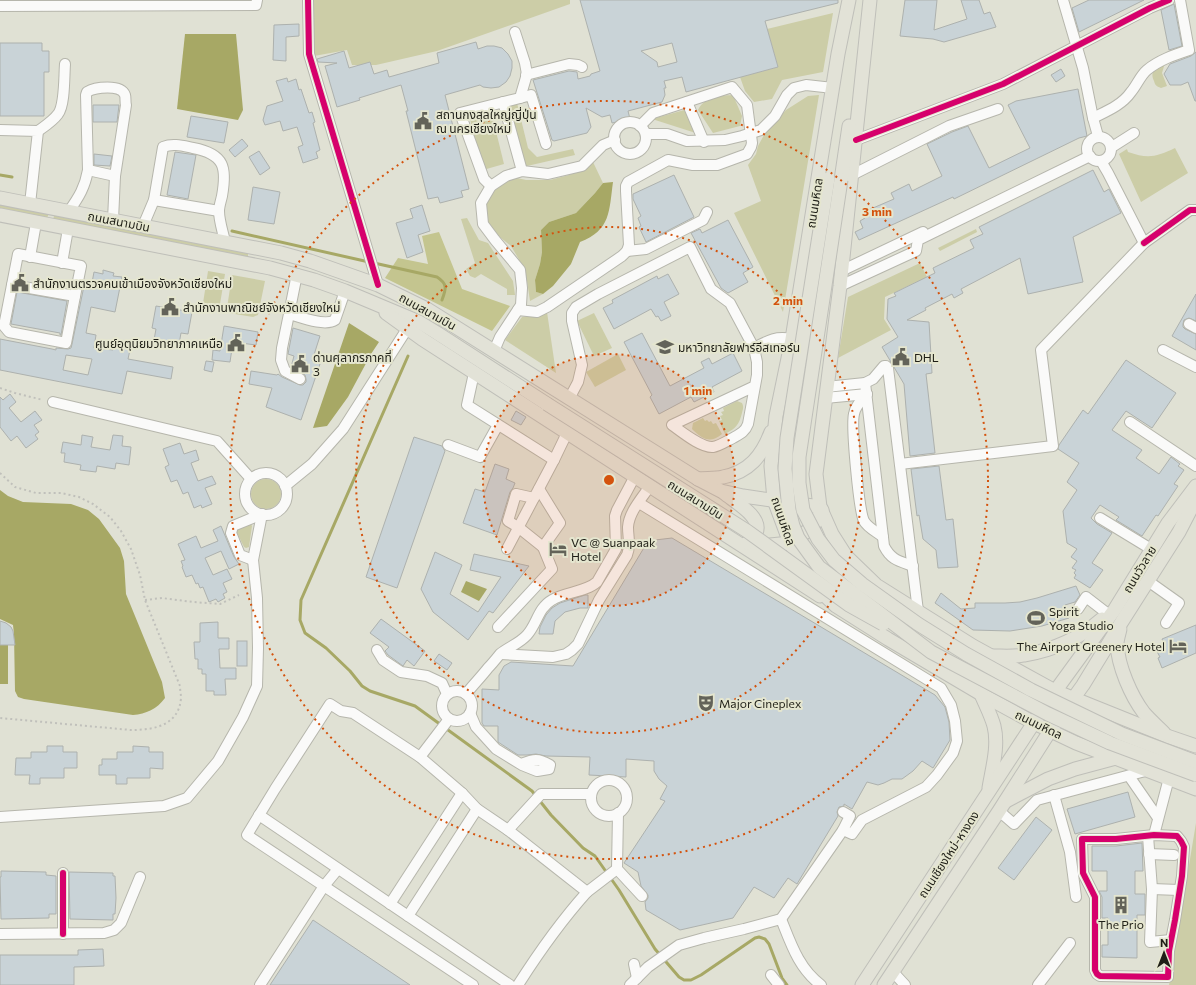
<svg xmlns="http://www.w3.org/2000/svg" width="1196" height="985" viewBox="0 0 1196 985" font-family="Commissioner,'Noto Sans Thai',sans-serif">
<style>
.green{fill:#cccda7}
.forest{fill:#c4c58f}
.water{fill:#a7a865}
.lines{fill:none;stroke-linecap:round;stroke-linejoin:round}
.stream{stroke:#a7a865;stroke-width:3}
.building{fill:#c9d3d7;stroke:#adb1ae;fill-rule:evenodd}
.minor-casing{stroke:#b6b6ac;stroke-width:12}
.major-casing{stroke:#bfbfb9;stroke-width:15}
.path{stroke:#c0c0bb;stroke-width:2;stroke-dasharray:2 3;stroke-linecap:butt}
.minor{stroke:#fafaf9;stroke-width:10}
.major{stroke:#e2e2d7;stroke-width:13}
.major-bridge-casing{stroke:#bfbfb9;stroke-width:15;stroke-linecap:butt}
.major-bridge{stroke:#e2e2d7;stroke-width:13}
.cycleway-casing{stroke:#e5e6cf;stroke-width:8}
.cycleway{stroke:#d6006c;stroke-width:6}
.ring{fill:none;stroke:#d4530d;stroke-width:2;stroke-dasharray:2 4}
.labels{text-anchor:middle;dominant-baseline:central;stroke-width:4;stroke-linejoin:round;paint-order:stroke}
.poi-label{font-size:12px;fill:#1f1f17;stroke:#e5e6cf;text-anchor:start}
.street-label{font-size:12px;fill:#1f1f17;stroke:#e5e6cf}
.centre{fill:#d4530d;stroke:#e5e6cf;stroke-width:2}
.ring-label{font-size:12px;text-anchor:middle;font-weight:bold;fill:#d4530d;stroke:#e5e6cf;stroke-width:4;stroke-linejoin:round;paint-order:stroke}
</style>
<rect width="100%" height="100%" fill="#e0e1d4"/>
<g class="green">
<polygon points="313,0 570,0 570,4 437,51 376,65 352,65 347,50 314,56"/>
<polygon points="833,13 823,72 782,80 772,99 754,102 745,91 740,77 778,67 767,29"/>
<path d="M1165 63 1162 73 1167 86 1161 88C1156 86 1155 85 1154 81 1149 70 1157 69 1165 63Z"/>
<path d="M733 95 742 116 740 126 713 133 698 110C706 95 719 96 733 95Z"/>
<polygon points="819,95 783,312 734,213 761,201 748,165 756,154 758,146 764,135 786,110 808,96"/>
<polygon points="517,103 528,148 537,157 573,149 575,155 527,166 522,162 508,105"/>
<polygon points="688,109 702,135 652,119"/>
<polygon points="487,114 493,119 504,164 483,170 470,119"/>
<path d="M1175 148 1188 173 1141 202 1119 154 1127 149 1128 152C1148 159 1156 157 1175 148Z"/>
<polygon points="593,162 603,183 595,193 576,213 549,222 541,230 542,252 540,264 535,280 536,292 543,294 530,301 527,281 524,268 511,246 496,234 490,227 485,218 486,199 491,190 507,179 517,178 526,180 550,180 569,175"/>
<polygon points="0,204 49,212 47,219 0,210"/>
<polygon points="55,214 248,253 248,257 245,257 53,219"/>
<polygon points="467,218 479,240 488,243 513,281 515,295 507,295 507,289 481,274 475,278 470,276 466,269 475,263 461,219"/>
<polygon points="976,229 977,232 940,251 938,248"/>
<polygon points="920,263 927,277 885,297 884,319 891,330 838,358 848,297"/>
<polygon points="208,271 225,274 220,304 218,305 203,303"/>
<polygon points="232,275 265,281 258,315 253,317 229,313 227,308"/>
<polygon points="547,312 556,373 505,340 522,317 531,316"/>
<polygon points="594,313 612,348 594,356 577,321"/>
<polygon points="618,354 626,370 595,387 586,372"/>
<path d="M737 401 742 403C744 407 743 409 742 413 739 425 736 428 725 434L719 421 722 420 720 416 723 415 721 412 724 411 723 408Z"/>
<path d="M703 418 705 421 707 420 709 422 711 421 713 424 716 423 722 434C710 444 702 439 692 429L693 423Z"/>
<circle cx="266" cy="494" r="15"/>
<polygon points="251,524 252,526 249,547 246,548 244,547 235,529"/>
<polygon points="1196,823 1196,985 1169,985"/>
</g>
<polygon class="forest" points="439,232 462,289 510,306 492,331 385,278 398,258 428,264 422,236"/>
<g class="water">
<polygon points="185,34 236,34 243,110 238,120 177,109"/>
<path d="M613 182C609 211 611 230 580 242L571 264 553 286 543 294 536 292 535 280 540 264 542 252 541 230 549 222 576 213 595 193 603 183Z"/>
<polygon points="349,323 379,342 371,354 348,397 327,426 313,428"/>
<path d="M0 490 8 496 23 502 71 504 88 510 99 519 120 548 124 561 126 594 162 682 165 698C157 709 146 714 133 715L24 699 18 697 15 691 14 634 13 625 0 619Z"/>
<polygon points="466,581 487,589 479,601 461,592"/>
<rect x="0" y="645" width="8" height="39"/>
</g>
<g class="lines">
<g class="stream">
<polyline points="0,175 12,177"/>
<polyline points="232,231 369,262"/>
<path d="M374 263 437 277C448 284 446 289 442 300"/>
<polyline points="408,356 301,600 300,620 305,633 326,648 350,671 362,686 370,691 415,706 532,791 551,815 583,848 595,856 619,890 655,949 679,977 684,980 691,980 701,975 755,938 759,937 765,939 769,944 782,978 787,985"/>
</g>
</g>
<g class="building">
<path d="M580 0H838V3L765 21 778 67 686 92 682 77 664 81 666 88H664L665 95 662 102 628 111 630 119 612 123 610 115 602 117 586 108 591 127 587 133 554 141 552 140 533 80 569 71 577 72 578 79 590 76 591 74 600 71ZM672 43 677 62 658 67 657 62 641 51Z"/>
<polygon points="905,0 937,0 934,30 967,19 961,0 979,0 984,14 990,12 996,27 944,42 933,39 900,36"/>
<polygon points="1089,0 1144,0 1079,32 1072,8"/>
<polygon points="1174,4 1182,46 1169,50 1161,10"/>
<polygon points="299,24 299,36 286,37 286,61 273,60 274,25"/>
<polygon points="476,42 478,49 487,46 494,46 502,48 508,54 512,61 512,68 510,76 506,82 499,87 491,88 483,87 480,85 445,95 469,189 461,191 463,197 440,203 438,197 428,199 406,111 408,111 401,85 359,98 360,100 337,107 325,66 337,63 318,62 317,59 344,51 349,68 370,62 374,74 387,70 389,77 439,63 437,53"/>
<polygon points="0,43 42,43 42,51 49,51 49,72 44,72 44,116 0,116"/>
<polygon points="1196,52 1196,101 1195,101 1188,82 1181,85 1170,85 1164,74 1170,64 1191,56"/>
<polygon points="1061,69 1065,76 1056,82 1051,75"/>
<polygon points="287,78 288,82 296,79 299,90 301,89 309,113 312,112 315,122 313,123 320,150 316,152 318,158 303,163 298,147 303,145 297,127 283,131 280,121 265,125 263,120 267,106 283,101 276,81"/>
<polygon points="1078,89 1087,136 1079,138 954,199 953,197 859,240 855,232 863,228 860,221 865,218 864,215 868,214 866,211 894,199 891,193 909,184 912,191 942,176 927,144 952,132 968,126 989,168 1030,148 1008,105 1016,101"/>
<polygon points="93,105 119,105 117,122 93,122"/>
<polygon points="191,116 228,122 224,143 187,137"/>
<polygon points="242,139 248,146 235,157 229,150"/>
<polygon points="259,151 270,168 260,175 249,157"/>
<polygon points="175,152 196,155 188,199 167,195"/>
<polygon points="94,154 112,156 110,166 94,165"/>
<polygon points="1093,170 1104,192 1109,189 1121,213 1073,237 1083,282 1028,294 1020,258 961,289 963,293 954,298 952,294 925,308 926,310 907,320 929,322 932,373 926,374 935,453 910,456 904,384 882,347 898,337 887,319 888,299 896,296 894,293 935,273 933,268 974,248 970,240 983,234 979,227"/>
<polygon points="674,175 694,217 646,242 639,227 641,226 638,218 641,216 633,199 633,194"/>
<polygon points="253,187 280,192 274,224 248,220"/>
<polygon points="422,205 430,231 418,235 423,252 407,258 396,223 413,218 410,209"/>
<polygon points="728,220 753,267 743,273 748,282 728,293 721,288 691,233 700,229 702,233"/>
<path d="M103 270 114 273 113 276 122 277 115 312 91 307 86 333 96 335 94 348 113 350 114 342 131 345 128 359 173 367 171 379 127 371 122 394 0 370V339L52 349 56 350V348L68 349 71 348 72 344 84 286 91 288 94 272 103 274ZM66 355 92 359 88 375 63 370Z"/>
<polygon points="668,274 679,294 664,302 671,316 661,321 658,316 656,317 651,309 614,329 603,308 613,303 612,300 657,276 658,279"/>
<polygon points="17,292 67,301 61,335 60,335 60,333 11,324"/>
<polygon points="1196,294 1196,321 1189,318 1184,320 1183,324 1183,327 1185,329 1196,334 1196,350 1172,336"/>
<polygon points="156,306 192,312 188,334 181,333 179,344 154,340 156,329 152,328"/>
<polygon points="224,326 258,332 256,345 233,342 230,362 212,360 213,350 220,351"/>
<polygon points="293,328 320,336 312,361 320,364 301,420 266,407 272,388 249,384 251,371 277,375 278,374 282,377 300,385 303,385 306,382 306,379 305,375 291,367 294,356 288,354"/>
<polygon points="642,333 670,386 704,368 701,362 709,358 712,364 733,353 742,371 712,387 714,392 694,402 691,397 659,414 650,397 652,395 624,342"/>
<polygon points="1126,360 1176,393 1152,428 1126,411 1112,430 1142,450 1136,458 1159,474 1171,457 1180,464 1178,466 1184,470 1174,484 1178,486 1158,516 1156,515 1142,536 1116,520 1119,517 1100,505 1091,518 1097,524 1112,533 1092,563 1103,570 1090,588 1074,578 1076,575 1074,573 1076,570 1072,568 1077,561 1071,557 1077,549 1067,543 1063,511 1077,490 1067,482 1079,463 1058,449 1059,445 1083,410 1088,414"/>
<polygon points="206,361 214,362 212,372 204,370"/>
<polygon points="10,394 16,402 9,408 21,422 35,411 42,420 34,425 39,432 35,435 38,439 26,448 17,436 11,441 0,427 0,397 3,400"/>
<polygon points="516,411 526,417 521,425 511,420"/>
<polygon points="82,435 93,437 91,447 110,450 113,435 123,436 122,446 131,447 129,465 116,463 115,469 97,466 96,472 80,470 81,465 64,462 65,453 61,453 63,442 81,445"/>
<polygon points="414,437 442,446 445,451 397,588 366,577"/>
<polygon points="180,443 184,454 196,450 199,460 191,463 198,481 212,476 216,484 205,488 212,504 202,508 201,505 194,508 188,492 183,494 177,480 171,482 165,467 169,465 163,449"/>
<polygon points="495,464 509,469 506,479 515,483 513,488 510,492 497,535 463,523 475,489 485,492"/>
<polygon points="939,466 946,520 953,519 958,567 938,568 936,550 923,539 919,515 917,516 911,469"/>
<polygon points="221,526 234,557 239,564 229,569 221,551 205,558 213,575 227,569 232,579 223,583 227,592 223,594 225,598 218,602 216,599 209,602 203,587 200,588 198,583 196,584 192,575 186,577 182,567 183,566 181,561 185,560 178,544 196,536 201,548 218,541 213,530"/>
<polygon points="672,538 935,695 945,707 949,722 950,740 933,768 922,761 913,771 902,779 892,779 884,783 878,785 867,782 852,809 844,804 844,806 839,807 837,812 838,816 797,884 788,878 774,898 754,887 733,918 680,930 646,910 645,902 648,898 648,895 641,886 638,872 624,863 665,801 660,799 667,786 659,779 654,771 654,761 626,759 626,777 589,775 590,757 546,756 536,754 527,755 518,755 498,742 498,726 484,726 482,723 482,689 499,690 499,675 504,666 511,662 573,666 645,546 655,540"/>
<polygon points="435,552 462,565 450,594 478,612 501,577 470,570 474,554 529,566 493,613 489,611 468,640 433,612 421,589"/>
<polygon points="1076,586 1080,595 1075,602 1065,605 1069,618 1042,626 1010,631 973,630 935,603 941,593 961,609 975,608 975,603 1005,603 1020,602 1037,598"/>
<polygon points="585,595 588,595 588,608 580,608 565,612 555,621 553,634 539,634 540,627 546,615 552,608 560,603"/>
<polygon points="381,619 425,651 414,666 407,660 403,666 388,655 385,651 389,647 370,633"/>
<polygon points="0,621 6,623 11,627 13,631 15,645 0,645"/>
<polygon points="218,622 218,638 229,638 229,649 219,649 220,668 236,668 236,679 225,679 226,695 214,695 214,691 206,691 206,674 202,674 202,669 198,669 198,659 195,659 194,642 200,642 200,623"/>
<polygon points="1196,625 1196,653 1162,668 1158,658 1160,657 1155,648 1164,644 1162,639"/>
<rect x="237" y="641" width="10" height="25"/>
<polygon points="439,654 452,663 447,670 434,661"/>
<polygon points="47,746 63,746 63,752 77,752 77,768 64,768 64,778 40,778 40,784 29,784 30,775 15,775 16,758 31,758 31,752 47,752"/>
<polygon points="133,746 149,747 149,752 163,752 163,769 150,768 150,778 127,778 127,784 116,784 116,775 99,775 99,765 102,765 102,759 117,759 117,752 133,752"/>
<polygon points="1128,792 1135,817 1075,834 1067,809"/>
<polygon points="1036,817 1052,830 1014,880 998,868"/>
<polygon points="1142,843 1143,871 1135,871 1135,894 1145,894 1145,915 1137,915 1137,958 1102,957 1102,945 1108,945 1108,918 1102,918 1102,897 1099,891 1107,891 1107,871 1092,871 1092,846 1116,846"/>
<polygon points="1,871 46,872 46,875 56,876 56,914 49,914 49,918 1,919 0,877 1,877"/>
<polygon points="69,872 113,873 113,876 115,876 116,898 115,914 113,914 113,920 70,919"/>
<polygon points="313,920 410,985 270,985"/>
<polygon points="103,949 104,966 74,967 74,985 0,985 0,955 78,955 78,950"/>
</g>
<g class="lines">
<g class="minor-casing">
<g id="minor">
<polyline points="308,0 309,54 378,285"/>
<polyline points="1063,0 1083,68 1093,118 1098,136"/>
<polyline points="0,6 256,5 257,0"/>
<polyline points="526,75 569,64 578,65 582,67"/>
<polyline points="520,98 531,95 546,144"/>
<polyline points="503,102 522,171"/>
<polyline points="687,102 704,142"/>
<path d="M1093 118C1107 111 1122 105 1131 92 1137 85 1140 76 1147 70 1159 60 1174 55 1189 50L1180 0"/>
<circle cx="630" cy="138" r="16"/>
<polyline points="0,130 38,131 30,204"/>
<path d="M38 131C45 126 53 121 58 114 65 105 64 77 65 64"/>
<polyline points="646,134 667,134 687,141 725,140 742,136 761,130 775,116 787,95 794,88 806,85 833,88"/>
<circle cx="1099" cy="149" r="12"/>
<polyline points="856,140 1003,84 1150,8 1169,0"/>
<polyline points="1112,147 1134,133"/>
<polyline points="1101,161 1108,173 1144,243"/>
<polyline points="88,170 115,176"/>
<polyline points="852,175 949,126 998,109"/>
<polyline points="491,186 484,179 460,113 520,98 527,74 525,63 515,32"/>
<polyline points="154,200 219,211"/>
<path d="M69 211C79 197 85 187 88 170L86 95 87 92C95 87 121 84 125 95 126 98 125 102 126 105L115 176 113 220"/>
<path d="M143 226 154 200 163 147C173 143 183 146 193 148 225 154 227 168 222 196 221 201 219 206 219 211 219 221 223 232 225 242"/>
<polyline points="627,251 646,249 703,220 707,212"/>
<polygon points="18,254 81,266 75,296 12,285"/>
<polyline points="30,257 36,223"/>
<polyline points="62,263 68,229"/>
<polyline points="841,271 923,232"/>
<path d="M297 274 289 314C300 317 325 327 335 320L345 291"/>
<polyline points="12,285 4,326 9,332 66,343 75,296"/>
<polyline points="840,286 916,251 918,240 1090,156"/>
<polyline points="518,310 537,312 547,307 622,256 627,251 629,245 626,191 626,186 628,182 668,160 693,165 717,165 747,154 751,147 752,143 747,105 732,87 653,113 640,126"/>
<polyline points="289,314 282,348 281,360 285,371 300,379"/>
<polyline points="1189,324 1196,328"/>
<path d="M754 348C769 340 776 336 792 339"/>
<polyline points="1163,350 1196,367"/>
<polyline points="494,351 500,337 521,305 522,288 520,270 495,240 483,224 481,203 491,186 506,176 522,171 548,174 582,166 603,145 615,140"/>
<polyline points="474,373 467,405 554,460 567,433"/>
<path d="M865 383 884 546C891 560 899 561 913 566"/>
<polyline points="826,387 865,383 873,379 884,366 886,366 888,368 918,611"/>
<path d="M867 394C862 400 855 406 854 414 851 426 859 511 864 521 868 528 877 532 883 537"/>
<polyline points="825,398 867,394"/>
<path d="M569 399 578 382 582 365 572 321V313L576 307 598 294 690 247 711 289 730 303 754 348 757 362V375L748 424C745 432 740 434 733 438 727 441 719 446 713 447 701 448 682 432 672 425L755 386"/>
<polyline points="53,402 217,441 251,479"/>
<polyline points="1130,422 1196,466"/>
<polyline points="448,445 480,457 498,425"/>
<polyline points="900,464 1053,446 1041,350 1144,243 1190,210 1196,210"/>
<circle cx="266" cy="494" r="21"/>
<polyline points="285,486 312,464 343,429 407,329"/>
<polyline points="534,498 516,494 508,521 518,527 543,547 560,523 539,489"/>
<polyline points="639,503 941,688 951,705 955,721 957,741 953,753 937,775 926,787 862,820 852,834 843,830 781,919"/>
<polyline points="1100,518 1151,549"/>
<polyline points="507,549 554,460"/>
<polyline points="253,560 240,555 231,533 233,526 262,514"/>
<polyline points="1148,581 1179,603 1166,623"/>
<polyline points="1078,609 1086,597 1108,614"/>
<polyline points="498,627 552,569 543,547"/>
<polyline points="377,650 383,660 401,672 427,676 442,683 447,694"/>
<path d="M501 654 553 657 566 654 572 650 578 644 599 600 627 555C631 545 628 538 628 527 629 512 642 498 650 486"/>
<circle cx="457" cy="706" r="15"/>
<path d="M466 694C473 685 481 677 488 668 492 664 496 659 500 654 509 647 520 643 527 635 537 624 538 608 552 600 565 592 586 592 597 582L616 549 615 516 617 510 635 476"/>
<path d="M470 713 476 727 496 749 522 765 537 771 549 769 550 765C538 758 534 759 521 764"/>
<polyline points="420,757 449,719"/>
<polyline points="1129,776 1158,818"/>
<circle cx="609" cy="798" r="18"/>
<polyline points="1054,795 1070,852 1076,897"/>
<polyline points="999,811 1014,824 1037,800 1149,770"/>
<polyline points="843,812 850,816 843,830"/>
<polyline points="618,813 617,869 642,896"/>
<polyline points="259,815 510,985"/>
<polyline points="0,817 164,806 187,798 218,761 243,717 257,686 258,648 257,598 253,560 262,514"/>
<polyline points="508,830 541,794 591,794"/>
<polygon points="1154,835 1177,836 1181,841 1184,847 1182,876 1175,920 1169,951 1168,977 1100,976 1097,974 1095,970 1095,897 1083,873 1082,839 1116,839"/>
<polyline points="1154,835 1169,778"/>
<polyline points="1148,836 1152,889 1150,942 1171,940"/>
<polyline points="1149,854 1174,855"/>
<polyline points="63,873 63,934"/>
<polyline points="1152,889 1179,890"/>
<polyline points="587,892 617,869"/>
<polyline points="390,904 462,793"/>
<polyline points="408,916 477,809"/>
<polyline points="0,934 104,933 114,930 121,923 140,877"/>
<polyline points="634,964 637,978"/>
<polyline points="893,972 905,985"/>
<polyline points="771,975 779,985"/>
<polyline points="260,985 324,886 338,869"/>
<path d="M473 985 247 835 275 789 330 704 341 711 353 713 420 757 462 793 477 809 508 830 587 892C561 921 539 952 518 985"/>
<path d="M630 985 648 967 679 945 704 938 744 929 781 919C791 944 799 969 821 985"/>
<polyline points="1038,985 1070,943"/>
</g>
</g>
<g class="major-casing">
<g id="major">
<polyline points="849,0 838,54 792,339 776,416 771,466 774,500 790,543 805,569 817,588 836,606 888,639 981,694 1034,723 1076,743 1196,789"/>
<polyline points="870,0 840,286 816,474 820,507 832,534 846,556 876,585 973,646 1055,691 1167,736 1196,746"/>
<polyline points="841,180 849,126"/>
<polyline points="0,198 281,253 310,261 378,285 427,309 698,479 721,491 743,496 820,507"/>
<polyline points="0,215 270,268 314,280 345,291 419,322 437,333 547,404"/>
<polyline points="386,313 422,339 820,596"/>
<path d="M698 479C706 478 715 479 723 477 749 472 762 456 771 432"/>
<path d="M724 493C735 502 763 517 756 533 754 538 751 541 747 543"/>
<polyline points="759,546 790,543 813,527 822,510"/>
<path d="M1120 629C1119 634 1117 639 1117 644 1118 666 1131 696 1144 713 1150 720 1157 726 1164 733"/>
<path d="M993 656C1003 656 1014 657 1024 655 1054 650 1079 639 1102 619"/>
<path d="M981 694C985 704 991 715 994 726 999 746 992 769 989 788"/>
<polyline points="1051,697 1115,609 1168,523 1196,486"/>
<polyline points="1006,801 1048,779 1075,769 1116,758"/>
<polyline points="862,985 1039,715"/>
<polyline points="884,985 999,811 1050,731 1083,685 1121,623 1179,532 1196,499"/>
</g>
</g>
<g class="path">
<polyline points="0,388 15,393 43,400"/>
<path d="M0 473 15 487 36 493H61L79 497 93 504 110 517 121 531 131 549 140 575 145 600 180 686C180 690 181 694 181 698 179 726 153 730 131 730L0 718"/>
<polyline points="145,600 162,598 193,602 220,604 239,595"/>
</g>
<use href="#minor" class="minor"/>
<use href="#major" class="major"/>
<g class="major-bridge-casing">
<g id="major-bridge">
<polyline points="828,179 787,438 785,469 789,510 793,526 798,538 819,567 931,652 1048,714 1110,743 1196,775"/>
<polyline points="841,180 799,457 799,483 803,510 818,539 834,560 862,584 918,624 966,654 1031,690 1122,734 1196,762"/>
<polyline points="547,404 747,531 849,605 883,624"/>
</g>
</g>
<use href="#major-bridge" class="major-bridge"/>
<g class="cycleway-casing">
<g id="cycleway">
<polyline points="308,0 309,54 378,285"/>
<polyline points="856,140 1003,84 1150,8 1169,0"/>
<polyline points="1144,243 1190,210 1196,210"/>
<polygon points="1154,835 1177,836 1181,841 1184,847 1182,876 1175,920 1169,951 1168,977 1100,976 1097,974 1095,970 1095,897 1083,873 1082,839 1116,839"/>
<polyline points="63,873 63,934"/>
</g>
</g>
<use href="#cycleway" class="cycleway"/>
</g>
<circle cx="609" cy="480" r="126" fill="#d4530d" fill-opacity=".12"/>
<g class="ring">
<circle cx="609" cy="480" r="126"/>
<circle cx="609" cy="480" r="253"/>
<circle cx="609" cy="480" r="379"/>
</g>
<defs>
<g id="civic-bare" transform="scale(1.38)"><path d="M-.6-6.5H3V-4.5H.6V-3L4-1V1h2V6H-6V1h2V-1L-.6-3ZM-1.2 2.5V6h2.4V2.5Z" fill="#636359" stroke="#e5e6cf" stroke-width="2.5" paint-order="stroke"/></g>
<g id="university-bare" transform="scale(1.38)"><path d="M0-5L7-2L0 1L-7-2ZM-4 1L0 2.5L4 1V4Q0 6-4 4Z" fill="#636359" stroke="#e5e6cf" stroke-width="2.5" paint-order="stroke"/></g>
<g id="hotel-bare" transform="scale(1.38)"><path d="M-6-4.5h1.5V1H6V5H4.5V3h-9V5H-6ZM-4 0a1.8 1.8 0 1 1 3.6 0ZM.5 0V-2.5h3Q6-2.5 6 0Z" fill="#636359" stroke="#e5e6cf" stroke-width="2.5" paint-order="stroke"/></g>
<g id="stadium-bare" transform="scale(1.38)"><path d="M0-5a6.5 5 0 1 0 0 10a6.5 5 0 1 0 0-10ZM-3.5-1.8h7v3.6h-7Z" fill="#636359" stroke="#e5e6cf" stroke-width="2.5" paint-order="stroke"/></g>
<g id="theatre-bare" transform="scale(1.38)"><path d="M-5-5.5Q0-4 5-5.5V0Q5 5 0 6Q-5 5-5 0ZM-3.3-2.5H-1v1.5H-3.3ZM1-2.5H3.3v1.5H1ZM-2.8 1Q0 5.5 2.8 1Z" fill="#636359" stroke="#e5e6cf" stroke-width="2.5" paint-order="stroke"/></g>
<g id="building-bare" transform="scale(1.38)"><path d="M-4-6H4V6H1V3H-1V6H-4ZM-2.5-4.3h1.7v1.8h-1.7ZM.8-4.3h1.7v1.8H.8ZM-2.5-1h1.7V.8h-1.7ZM.8-1h1.7V.8H.8Z" fill="#636359" stroke="#e5e6cf" stroke-width="2.5" paint-order="stroke"/></g>
</defs>
<g fill-rule="evenodd">
<use href="#civic-bare" x="423" y="121"/>
<use href="#civic-bare" x="20" y="283"/>
<use href="#civic-bare" x="170" y="307"/>
<use href="#civic-bare" x="236" y="343"/>
<use href="#university-bare" x="665" y="347"/>
<use href="#civic-bare" x="901" y="357"/>
<use href="#civic-bare" x="300" y="364"/>
<use href="#hotel-bare" x="558" y="549"/>
<use href="#stadium-bare" x="1036" y="618"/>
<use href="#hotel-bare" x="1178" y="646"/>
<use href="#theatre-bare" x="706" y="703"/>
<use href="#building-bare" x="1121" y="905"/>
</g>
<g class="labels">
<g class="poi-label">
<text x="436" y="114">สถานกงสุลใหญ่ญี่ปุ่น<tspan x="436" dy="14">ณ นครเชียงใหม่</tspan></text>
<text x="33" y="283">สำนักงานตรวจคนเข้าเมืองจังหวัดเชียงใหม่</text>
<text x="183" y="307">สำนักงานพาณิชย์จังหวัดเชียงใหม่</text>
<text x="223" y="343" text-anchor="end">ศูนย์อุตุนิยมวิทยาภาคเหนือ</text>
<text x="678" y="347">มหาวิทยาลัยฟาร์อีสเทอร์น</text>
<text x="313" y="357">ด่านศุลากรภาคที่<tspan x="313" dy="14">3</tspan></text>
<text x="914" y="357">DHL</text>
<text x="571" y="542">VC @ Suanpaak<tspan x="571" dy="14">Hotel</tspan></text>
<text x="1049" y="611">Spirit<tspan x="1049" dy="14">Yoga Studio</tspan></text>
<text x="1165" y="646" text-anchor="end">The Airport Greenery Hotel</text>
<text x="719" y="703">Major Cineplex</text>
<text x="1121" y="924" text-anchor="middle">The Prio</text>
</g>
<g class="street-label">
<text transform="translate(814 203) rotate(-81)">ถนนมหิดล</text>
<text transform="translate(119 221) rotate(11)">ถนนสนามบิน</text>
<text transform="translate(428 311) rotate(29)">ถนนสนามบิน</text>
<text transform="translate(696 499) rotate(32)">ถนนสนามบิน</text>
<text transform="translate(784 521) rotate(71)">ถนนมหิดล</text>
<text transform="translate(1139 569) rotate(-59)">ถนนวัวลาย</text>
<text transform="translate(1039 724) rotate(26)">ถนนมหิดล</text>
<text transform="translate(948 854) rotate(-57)">ถนนเชียงใหม่-หางดง</text>
</g>
</g>
<circle cx="609" cy="480" r="6" class="centre"/>
<g class="ring-label">
<text x="877" y="216">3 min</text>
<text x="788" y="305">2 min</text>
<text x="698" y="395">1 min</text>
</g>
<g transform="translate(1164 953)" stroke="#e5e6cf" stroke-width="3" paint-order="stroke">
<path d="M0-3L7 15L0 10L-7 15Z" fill="#1f1f17"/>
<text y="-6" font-size="11" font-weight="bold" text-anchor="middle" fill="#1f1f17">N</text>
</g>
</svg>
